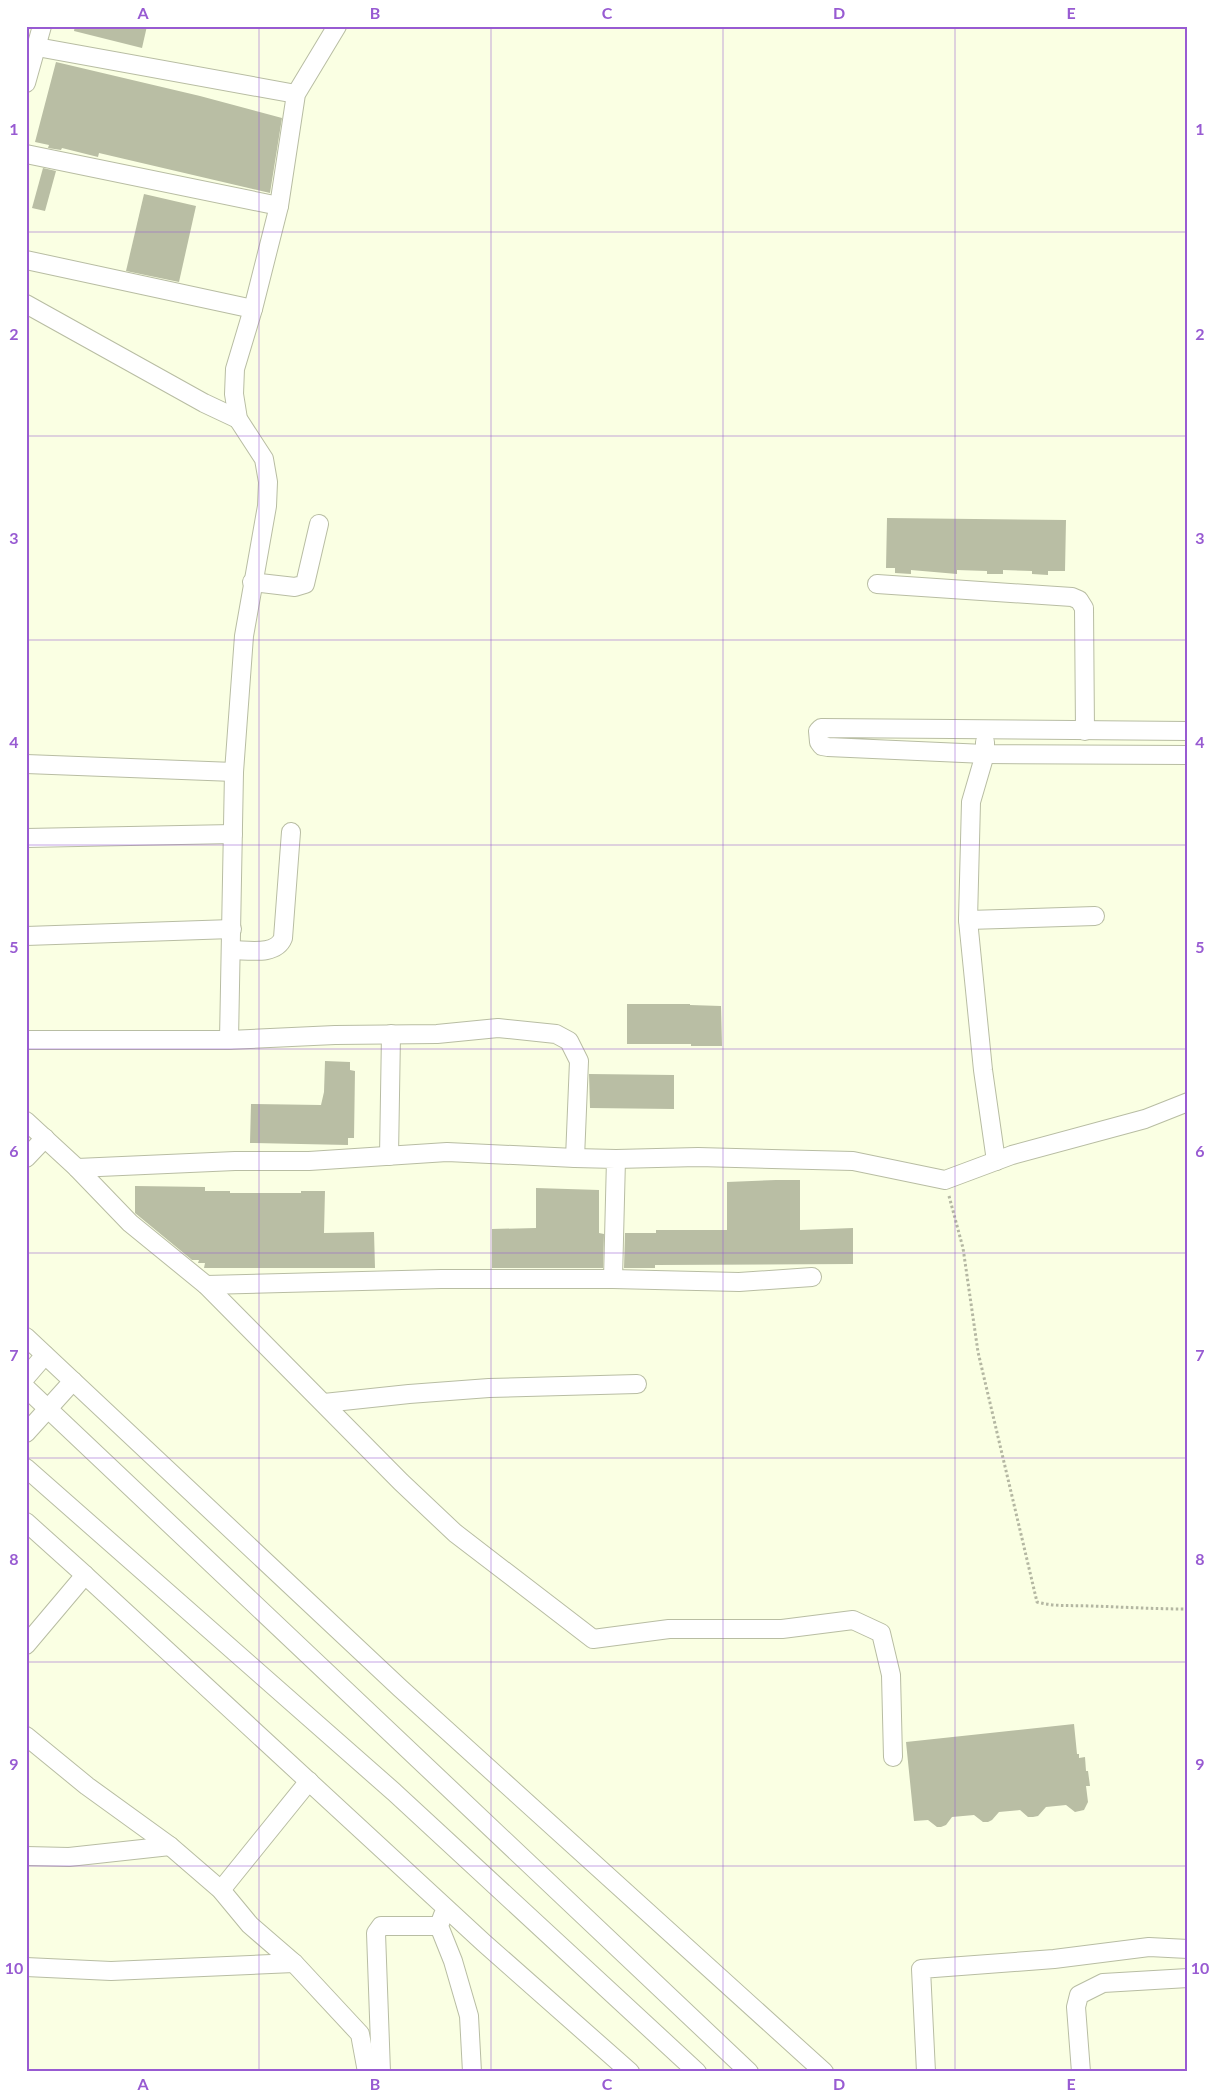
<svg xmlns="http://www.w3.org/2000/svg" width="1214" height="2098" viewBox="0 0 1214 2098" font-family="Lato,sans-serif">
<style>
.building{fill:#b9bea4}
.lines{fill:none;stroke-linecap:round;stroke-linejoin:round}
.minor-casing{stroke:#b8bda3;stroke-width:20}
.path{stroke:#b4b7a2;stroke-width:3;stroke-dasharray:2.5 2.5;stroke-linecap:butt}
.minor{stroke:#fff;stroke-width:18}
.grid{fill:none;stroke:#985bd2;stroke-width:1;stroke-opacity:0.55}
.neatline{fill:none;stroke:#985bd2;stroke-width:2}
.grid-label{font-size:16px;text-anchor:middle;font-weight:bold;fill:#985bd2}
</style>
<rect width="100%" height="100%" fill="#faffe3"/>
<g class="building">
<polygon points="75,26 147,26 142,48 74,31"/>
<polygon points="56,62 200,96 282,118 270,193 99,153 98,157 62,148 61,150 48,148 49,145 35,142"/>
<polygon points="43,168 56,171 45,211 32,208"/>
<polygon points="144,194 196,206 179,282 126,271"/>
<polygon points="887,518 1066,520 1065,571 1048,571 1048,575 1032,574 1032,571 1003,570 1003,574 987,574 987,571 957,570 957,574 911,570 911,574 895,573 895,568 886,568"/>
<polygon points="627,1004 690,1004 690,1005 721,1006 722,1046 691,1046 691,1044 627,1044"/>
<polygon points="325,1061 350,1062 350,1070 355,1071 354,1138 348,1138 348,1145 250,1143 251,1104 321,1105 324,1092"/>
<polygon points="589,1074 674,1075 674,1109 590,1108"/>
<polygon points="776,1180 800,1180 800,1230 853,1228 853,1264 655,1265 655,1268 624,1268 625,1233 656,1233 656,1230 727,1230 727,1182"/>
<polygon points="135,1186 205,1187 205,1191 230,1191 230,1193 301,1193 301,1191 325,1191 324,1233 374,1232 375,1268 204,1268 205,1263 198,1263 199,1260 192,1260 135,1213"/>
<polygon points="536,1188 599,1190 599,1233 604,1234 603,1268 492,1268 492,1229 536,1228"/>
<polygon points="1074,1724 1077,1754 1079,1754 1079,1758 1085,1757 1086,1771 1088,1771 1090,1786 1086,1786 1088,1802 1084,1810 1075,1812 1066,1805 1046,1807 1038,1816 1033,1817 1028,1817 1020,1810 999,1812 992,1820 988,1822 983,1822 974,1815 952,1817 946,1825 941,1827 937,1827 928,1820 914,1821 906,1742"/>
</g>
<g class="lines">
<g class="minor-casing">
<g id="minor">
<polyline points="37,47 296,94"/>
<polyline points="26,83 42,26"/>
<polyline points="26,154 279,206"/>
<polyline points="26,260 253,309"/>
<polyline points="26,304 204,403 238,419"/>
<polyline points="252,582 295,587 305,584 319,524"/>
<polyline points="877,584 1072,597 1079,600 1084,608 1085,731"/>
<polyline points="1188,731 821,728 818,731 819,742 822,746 828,747 985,754 1188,755"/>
<polyline points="985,742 985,754 971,802 968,920 983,1070 996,1161"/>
<polyline points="26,764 234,772"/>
<polyline points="26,838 233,834"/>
<polyline points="968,920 1095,916"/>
<polyline points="26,936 232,929"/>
<path d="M231 950C248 950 276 956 283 938L291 832"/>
<polyline points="26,1040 229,1040 335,1035 437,1034 498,1028 556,1034 569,1041 579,1061 575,1158 616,1159 613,1279 441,1279 206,1285"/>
<polyline points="229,1040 234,772 244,636 267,506 268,482 264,459 238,419 234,394 235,369 253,309 279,206 296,94 337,26"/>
<polyline points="26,1121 77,1168 130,1223 206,1285 401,1482 455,1533 593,1639 669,1629 782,1629 853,1620 881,1633 891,1675 893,1757"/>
<polyline points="389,1156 391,1034"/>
<polyline points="26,1158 45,1138"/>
<polyline points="616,1159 698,1157 853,1161 945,1180 1012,1155 1145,1119 1188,1102"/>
<polyline points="77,1168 235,1161 309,1161 447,1152 575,1158"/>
<polyline points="613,1279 739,1282 812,1277"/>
<polyline points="26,1337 400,1688 824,2072"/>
<polyline points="26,1377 45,1355"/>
<polyline points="26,1388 749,2072"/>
<polyline points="324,1403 409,1394 489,1388 637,1384"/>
<polyline points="26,1433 73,1381"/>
<polyline points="26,1468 394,1792 697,2072"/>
<polyline points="26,1522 85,1575"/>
<polyline points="26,1645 85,1575 484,1943 630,2072"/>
<polyline points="26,1736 87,1786 170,1846 221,1890 250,1925 294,1963 360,2034 367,2072"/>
<polyline points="26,1856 69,1857 170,1846"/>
<polyline points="221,1890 309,1781"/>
<polyline points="443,1915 439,1926 453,1961 469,2016 472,2072"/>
<polyline points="26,1967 111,1971 294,1963"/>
<polyline points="381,2072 376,1933 381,1926 439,1926"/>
<polyline points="926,2072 921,1969 1054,1959 1149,1947 1188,1949"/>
<polyline points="1081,2072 1076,2007 1079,1995 1103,1983 1188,1978"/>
</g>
</g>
<path class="path" d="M949 1196 963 1248 978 1352 1037 1602C1055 1607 1072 1605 1091 1606 1123 1607 1155 1609 1188 1609"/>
<use href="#minor" class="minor"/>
</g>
<path class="grid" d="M259 26V2072M491 26V2072M723 26V2072M955 26V2072M26 232H1188M26 436H1188M26 640H1188M26 845H1188M26 1049H1188M26 1253H1188M26 1458H1188M26 1662H1188M26 1866H1188"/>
<rect width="1214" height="2098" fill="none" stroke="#ffffff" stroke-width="55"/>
<rect x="28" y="28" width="1158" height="2042" class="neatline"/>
<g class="grid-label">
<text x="143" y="19">A</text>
<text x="375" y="19">B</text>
<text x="607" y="19">C</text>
<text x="839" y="19">D</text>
<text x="1071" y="19">E</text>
<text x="14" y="135">1</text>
<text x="1200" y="135">1</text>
<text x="14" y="340">2</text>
<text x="1200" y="340">2</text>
<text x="14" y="544">3</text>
<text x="1200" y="544">3</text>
<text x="14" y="748">4</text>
<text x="1200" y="748">4</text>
<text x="14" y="953">5</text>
<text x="1200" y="953">5</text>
<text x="14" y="1157">6</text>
<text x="1200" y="1157">6</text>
<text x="14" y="1361">7</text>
<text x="1200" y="1361">7</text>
<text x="14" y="1565">8</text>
<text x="1200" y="1565">8</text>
<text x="14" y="1770">9</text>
<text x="1200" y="1770">9</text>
<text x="14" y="1974">10</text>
<text x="1200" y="1974">10</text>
<text x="143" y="2090">A</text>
<text x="375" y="2090">B</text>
<text x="607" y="2090">C</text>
<text x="839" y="2090">D</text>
<text x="1071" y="2090">E</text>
</g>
</svg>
